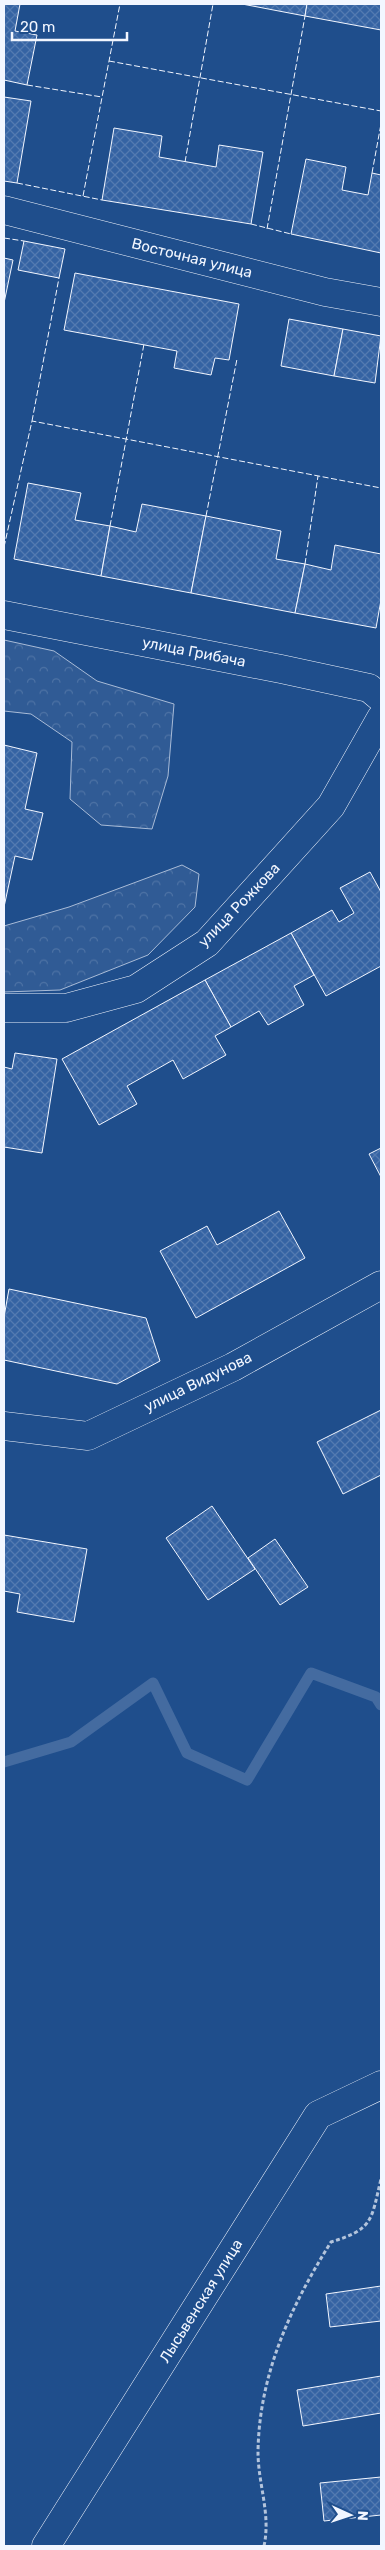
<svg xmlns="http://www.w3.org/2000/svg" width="385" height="2550" viewBox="0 0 385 2550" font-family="Rubik,sans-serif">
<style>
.forest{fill:url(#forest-crowns);stroke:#a8bbd7}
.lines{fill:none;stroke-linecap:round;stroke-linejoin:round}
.stream{stroke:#446ba0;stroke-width:11}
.building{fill:url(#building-cross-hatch);stroke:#f2f6ff}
.minor-casing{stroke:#f2f6ff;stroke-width:29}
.path{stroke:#b3c4dc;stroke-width:3;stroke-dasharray:4 2.5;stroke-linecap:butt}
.minor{stroke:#1f4e8c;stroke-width:28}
.fence{stroke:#f2f6ff;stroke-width:1;stroke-dasharray:6 2.5;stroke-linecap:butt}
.labels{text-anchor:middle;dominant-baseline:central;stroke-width:4;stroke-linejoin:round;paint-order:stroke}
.street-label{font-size:15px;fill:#f2f6ff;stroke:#1f4e8c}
</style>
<defs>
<pattern id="forest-crowns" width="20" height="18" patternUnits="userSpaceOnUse" patternTransform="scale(1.25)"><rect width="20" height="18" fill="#305b95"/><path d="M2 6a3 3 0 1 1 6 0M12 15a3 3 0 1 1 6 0" fill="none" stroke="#4e73a5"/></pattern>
<pattern id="building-cross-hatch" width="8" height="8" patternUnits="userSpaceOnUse" patternTransform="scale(1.25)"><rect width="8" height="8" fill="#3563a3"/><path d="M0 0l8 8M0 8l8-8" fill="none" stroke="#537ab1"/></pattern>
</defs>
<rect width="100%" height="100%" fill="#1f4e8c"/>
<g class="forest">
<polygon points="4,640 54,651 97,681 174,704 168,776 152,829 101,825 70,799 72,742 31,714 4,711"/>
<polygon points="182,865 199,874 195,907 148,955 60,990 4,992 4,926 69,907"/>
</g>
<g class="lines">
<polyline class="stream" points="4,1762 71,1742 153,1683 187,1753 247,1780 311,1673 376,1697 381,1705"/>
</g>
<g class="building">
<polygon points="4,4 20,4 15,31 37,35 27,85 4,80"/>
<polygon points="242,4 307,4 305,16"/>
<polygon points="307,4 381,4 381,30 305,16"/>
<polygon points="4,97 31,101 17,183 4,181"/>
<polygon points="114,128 162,136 159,157 216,167 219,145 263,152 251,224 102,200"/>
<polygon points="306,159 346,167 342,190 368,195 372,173 381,175 381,253 291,234"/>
<polygon points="24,241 65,249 59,278 18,270"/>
<polygon points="4,258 13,260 4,303"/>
<polygon points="75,273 239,304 229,360 215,358 211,375 174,368 177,351 64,330"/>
<polygon points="289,319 343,329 334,376 281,366"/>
<polygon points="343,329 381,336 375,383 334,376"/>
<polygon points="28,483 81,493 75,520 110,526 101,576 14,559"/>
<polygon points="142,504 206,516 191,593 101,576 110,526 136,532"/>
<polygon points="206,516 281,531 276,559 305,564 295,613 191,593"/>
<polygon points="335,545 381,554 381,600 376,628 295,613 305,564 331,570"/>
<polygon points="4,745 37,753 25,809 43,813 32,860 15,856 4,907"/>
<polygon points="370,872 381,892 381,966 326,996 291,933 332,910 339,922 354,913 340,888"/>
<polygon points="291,933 314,975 294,986 304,1005 268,1025 259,1011 231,1027 205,980"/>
<polygon points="205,980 231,1027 215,1036 226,1055 183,1079 173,1060 127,1086 137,1104 99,1125 62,1059"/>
<polygon points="15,1053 57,1059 42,1153 4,1147 4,1067 12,1069"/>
<polygon points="381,1148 381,1177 369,1154"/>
<polygon points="279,1211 305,1258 196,1318 160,1251 207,1226 217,1245"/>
<polygon points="9,1289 146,1318 160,1361 117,1384 4,1360 4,1317"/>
<polygon points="381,1410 381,1475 343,1494 317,1442"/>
<polygon points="212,1506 255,1569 208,1600 166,1538"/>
<polygon points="4,1535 87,1549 74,1622 17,1612 20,1594 4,1591"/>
<polygon points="275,1539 308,1587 280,1605 248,1558"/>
<polygon points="381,2286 381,2321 330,2327 326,2294"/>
<polygon points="381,2376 381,2413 303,2426 297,2390"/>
<polygon points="381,2477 381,2515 324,2521 320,2483"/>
</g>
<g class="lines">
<g class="minor-casing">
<g id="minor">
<polyline points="4,210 325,292 381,302"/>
<polyline points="4,615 281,669 369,688 381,698"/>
<polyline points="4,1008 66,1008 136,989 207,943 331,806 381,718"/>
<polyline points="4,1426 88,1436 233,1367 381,1285"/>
<polyline points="46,2546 318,2115 381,2085"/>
</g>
</g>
<path class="path" d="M264 2546C271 2514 258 2484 258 2452 259 2374 291 2306 331 2242 374 2229 371 2220 381 2179"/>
<use href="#minor" class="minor"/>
<g class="fence">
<polyline points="109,61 381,111"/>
<polyline points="27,85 102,97"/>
<polyline points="185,162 213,4"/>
<polyline points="372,173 381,124"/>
<polyline points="17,183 102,200"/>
<polyline points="83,196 120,4"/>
<polyline points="251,224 291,234"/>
<polyline points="267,229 305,16"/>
<polyline points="4,238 24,241"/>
<polyline points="32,421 59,278"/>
<polyline points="206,516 237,359"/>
<polyline points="110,526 144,344"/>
<polyline points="4,547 32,421 381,488"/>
<polyline points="305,564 318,476"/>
</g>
</g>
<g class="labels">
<g class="street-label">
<text transform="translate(192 258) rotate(14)">Восточная улица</text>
<text transform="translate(194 652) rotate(11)">улица Грибача</text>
<text transform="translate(239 905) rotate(-46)">улица Рожкова</text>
<text transform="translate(198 1382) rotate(-26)">улица Видунова</text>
<text transform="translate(201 2301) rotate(-58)">Лысьвенская улица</text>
</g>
</g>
<rect width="385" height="2550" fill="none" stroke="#f2f6ff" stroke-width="10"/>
<g transform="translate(350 2515) rotate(93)" stroke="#1f4e8c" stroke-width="4" paint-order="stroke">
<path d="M0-4L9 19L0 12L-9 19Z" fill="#f2f6ff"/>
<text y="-8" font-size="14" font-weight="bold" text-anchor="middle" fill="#f2f6ff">N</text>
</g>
<path d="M12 32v8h115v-8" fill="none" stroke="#f2f6ff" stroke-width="2.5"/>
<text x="20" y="32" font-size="15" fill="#f2f6ff" stroke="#1f4e8c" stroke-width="4" paint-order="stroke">20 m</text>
</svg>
